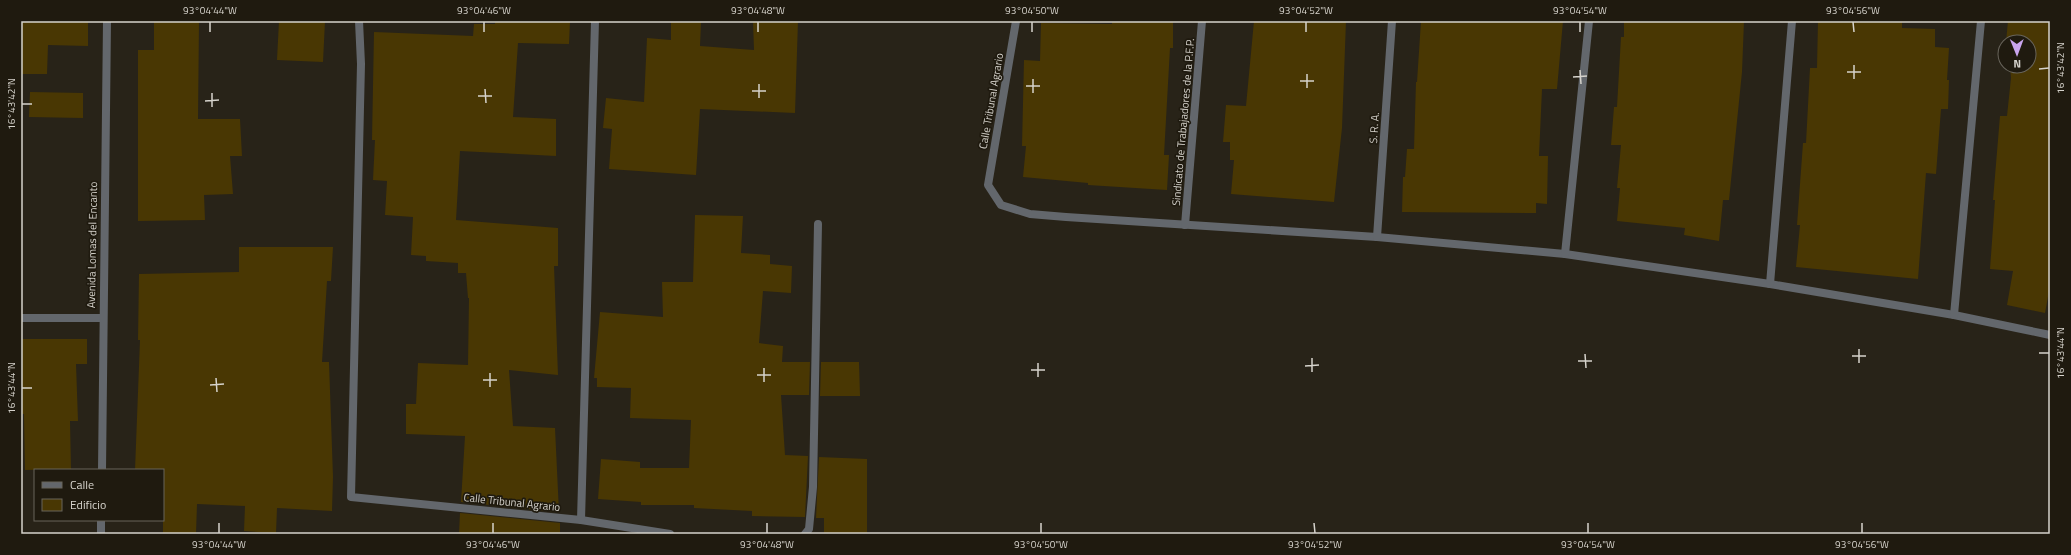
<svg xmlns="http://www.w3.org/2000/svg" width="2071" height="555" viewBox="0 0 2071 555" font-family="'Titillium Web',sans-serif">
<style>
.building{fill:#493703}
.lines{fill:none;stroke-linecap:round;stroke-linejoin:round}
.minor{stroke:#63676c;stroke-width:8}
.ticks{fill:none;stroke:#d6d3cc;stroke-width:1.5}
.labels{text-anchor:middle;dominant-baseline:central;stroke-width:3.5;stroke-linejoin:round;paint-order:stroke}
.street-label{font-size:11px;fill:#d6d3cc;stroke:#1f1a0f}
.neatline{fill:none;stroke:#d6d3cc;stroke-width:1.5}
.ticks-label{font-size:10px;text-anchor:middle;fill:#d6d3cc}
</style>
<rect width="100%" height="100%" fill="#282318"/>
<g class="building">
<polygon points="21,21 88,21 88,46 48,45 47,74 21,74"/>
<polygon points="154,21 199,21 198,119 240,119 242,156 230,156 233,194 204,195 205,220 138,221 138,50 154,50"/>
<polygon points="279,21 325,21 323,62 277,60"/>
<polygon points="495,21 570,21 569,44 518,43 513,117 556,119 556,156 460,151 456,220 558,228 558,266 554,266 558,375 509,370 513,426 555,428 559,512 461,502 465,436 406,434 406,404 416,404 418,363 468,365 469,298 468,298 466,273 458,273 458,263 426,261 426,256 411,255 413,217 385,215 387,181 373,180 375,140 372,140 374,32 473,36 474,24 495,24"/>
<polygon points="671,21 701,22 700,46 754,50 753,21 798,21 795,113 700,109 696,175 609,169 612,129 603,128 606,98 644,102 647,38 671,40"/>
<polygon points="1112,21 1173,21 1173,48 1170,48 1164,155 1169,155 1167,190 1088,185 1088,183 1023,177 1026,146 1022,146 1024,60 1040,61 1041,23 1112,24"/>
<polygon points="1254,21 1346,21 1342,128 1334,202 1231,194 1234,160 1230,160 1230,142 1223,142 1226,105 1246,106"/>
<polygon points="1421,21 1563,21 1557,89 1542,89 1539,156 1548,156 1547,204 1536,203 1536,213 1402,212 1403,177 1405,177 1407,149 1414,149 1416,82 1417,82"/>
<polygon points="1624,21 1744,21 1742,72 1729,200 1723,200 1719,241 1684,235 1685,228 1617,221 1620,188 1617,188 1621,145 1611,145 1614,107 1617,107 1621,37 1624,37"/>
<polygon points="1818,21 1902,21 1902,28 1935,29 1935,47 1949,48 1947,80 1949,80 1948,109 1941,109 1936,174 1926,173 1918,279 1796,267 1800,225 1797,225 1803,143 1806,143 1810,68 1817,68"/>
<polygon points="2008,21 2050,21 2050,286 2045,313 2007,305 2013,271 1990,269 1995,200 1993,200 2000,116 2007,116 2011,78 2010,66 2029,66 2029,42 2006,42"/>
<polygon points="30,92 83,93 83,118 29,117"/>
<polygon points="695,215 743,216 741,253 770,255 770,264 792,266 791,293 763,291 759,343 783,346 782,362 810,362 809,395 781,395 785,455 808,456 805,517 752,516 752,511 694,508 694,505 641,505 641,502 598,499 601,459 640,462 640,468 689,468 691,420 630,418 631,388 597,387 597,378 594,378 600,312 663,317 662,282 693,282"/>
<polygon points="239,247 333,247 331,281 327,281 322,362 329,362 333,477 332,511 277,508 276,533 244,531 245,506 197,504 196,534 163,534 163,470 135,470 140,340 138,340 139,274 239,272"/>
<polygon points="21,339 87,339 87,364 76,364 78,421 70,421 71,469 25,470 24,414 21,414"/>
<polygon points="821,362 859,362 860,396 820,396"/>
<polygon points="819,457 867,459 867,534 824,534 824,518 816,518"/>
<polygon points="460,513 560,523 560,534 459,534"/>
</g>
<g class="lines">
<g class="minor">
<polyline points="359,21 361,64 351,497 581,520 670,534"/>
<polyline points="1016,21 988,185 1001,205 1030,214 1066,217 1377,237 1565,254 1770,284 1954,315 2050,335"/>
<polyline points="1185,225 1202,21"/>
<polyline points="1377,237 1392,21"/>
<polyline points="1565,254 1589,21"/>
<polyline points="1770,284 1792,21"/>
<polyline points="1954,315 1981,21"/>
<polyline points="21,318 102,318"/>
<polyline points="102,470 107,21"/>
<polyline points="581,520 595,21"/>
<polyline points="101,534 101,520"/>
<polyline points="805,534 809,529 813,487 818,224"/>
</g>
</g>
<path class="ticks" d="M210 22V32M484 22V32M758 22V32M1032 22V32M1306 22V32M1580 22V32M1853 22 1854 32M1854 65V79M2039 69 2049 68M1580 70 1581 84M1847 72H1861M1307 74V88M1573 77 1587 76M1033 79V93M1300 81H1314M759 84V98M1026 86H1040M485 89 486 103M752 91H766M212 93V107M478 96H492M205 101 219 100M22 104H32M1859 349V363M2039 353H2049M1585 354 1586 368M1852 356H1866M1312 358V372M1578 361H1592M1038 363V377M1305 366 1319 365M764 368V382M1031 370H1045M490 373V387M757 375H771M216 378 217 392M483 380H497M210 385 224 384M22 388H32M219 523V533M493 523V533M767 523V533M1041 523V533M1314 523 1315 533M1588 523V533M1862 523V533"/>
<g class="labels">
<g class="street-label">
<text transform="translate(991 101) rotate(-80)">Calle Tribunal Agrario</text>
<text transform="translate(1183 122) rotate(-85)">Sindicato de Trabajadores de la P.F.P.</text>
<text transform="translate(1374 128) rotate(-86)">S. R. A.</text>
<text transform="translate(92 245) rotate(-89)">Avenida Lomas del Encanto</text>
<text transform="translate(512 502) rotate(6)">Calle Tribunal Agrario</text>
</g>
</g>
<rect width="2071" height="555" fill="none" stroke="#1f1a0f" stroke-width="44"/>
<rect x="34" y="469" width="130" height="52" fill="#1f1a0f" stroke="#68645b"/>
<rect x="42" y="482" width="20" height="6" fill="#63676c" stroke="#68645b"/>
<text x="70" y="489" font-size="12" fill="#d6d3cc">Calle</text>
<rect x="42" y="499" width="20" height="12" fill="#493703" stroke="#68645b"/>
<text x="70" y="509" font-size="12" fill="#d6d3cc">Edificio</text>
<g transform="translate(2017 54) rotate(179)"><circle r="19" fill="#1f1a0f" stroke="#68645b"/>
<path d="M0-3L7 15L0 10L-7 15Z" fill="#c9a5ee"/>
<text y="-6" font-size="11" font-weight="bold" text-anchor="middle" fill="#d6d3cc">N</text>
</g>
<rect x="22" y="22" width="2027" height="511" class="neatline"/>
<g class="ticks-label">
<text x="210" y="14">93°04'44"W</text>
<text x="484" y="14">93°04'46"W</text>
<text x="758" y="14">93°04'48"W</text>
<text x="1032" y="14">93°04'50"W</text>
<text x="1306" y="14">93°04'52"W</text>
<text x="1580" y="14">93°04'54"W</text>
<text x="1853" y="14">93°04'56"W</text>
<text transform="translate(2060 68) rotate(-90)" y="4">16°43'42"N</text>
<text transform="translate(11 104) rotate(-90)" y="4">16°43'42"N</text>
<text transform="translate(2060 353) rotate(-90)" y="4">16°43'44"N</text>
<text transform="translate(11 388) rotate(-90)" y="4">16°43'44"N</text>
<text x="219" y="548">93°04'44"W</text>
<text x="493" y="548">93°04'46"W</text>
<text x="767" y="548">93°04'48"W</text>
<text x="1041" y="548">93°04'50"W</text>
<text x="1315" y="548">93°04'52"W</text>
<text x="1588" y="548">93°04'54"W</text>
<text x="1862" y="548">93°04'56"W</text>
</g>
</svg>
